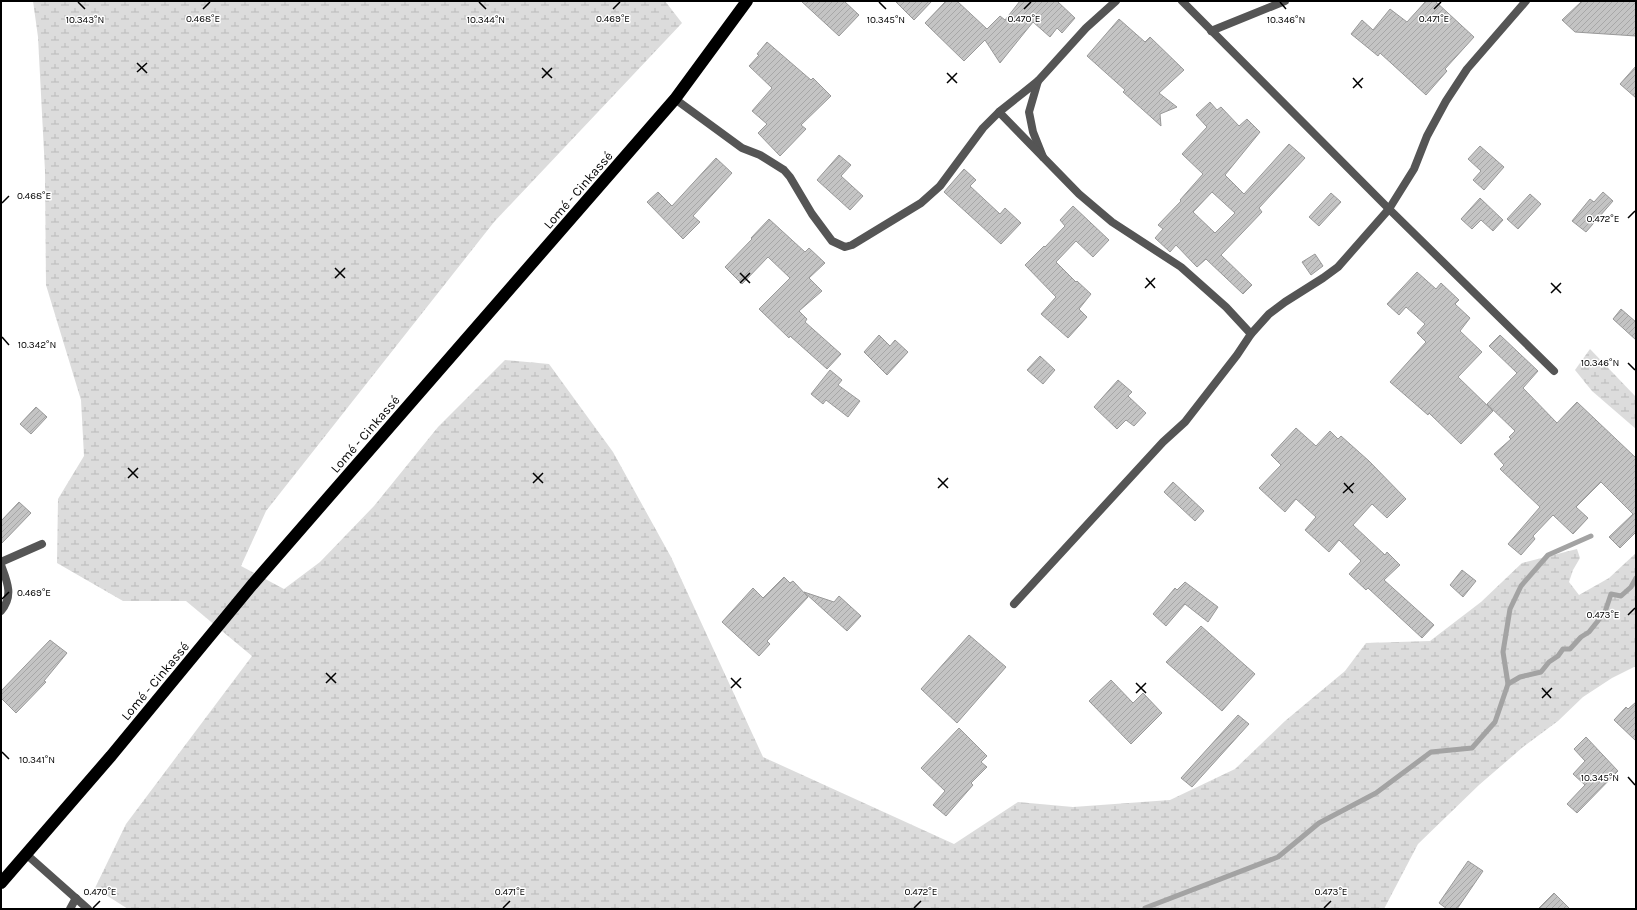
<svg xmlns="http://www.w3.org/2000/svg" width="1637" height="910" viewBox="0 0 1637 910" font-family="Karla,sans-serif">
<style>
.wetland{fill:url(#wetland-marsh)}
.lines{fill:none;stroke-linecap:round;stroke-linejoin:round}
.stream{stroke:#a3a3a3;stroke-width:5}
.building{fill:url(#building-hatch);stroke:#999;fill-rule:evenodd}
.street{stroke:#555;stroke-width:8}
.highway{stroke:#000;stroke-width:12}
.ticks{fill:none;stroke:#000;stroke-width:1.5}
.labels{text-anchor:middle;dominant-baseline:central;stroke-width:3;stroke-linejoin:round;paint-order:stroke}
.street-label{font-size:13px;fill:#000;stroke:#fff}
.ticks-label{font-size:10px;text-anchor:middle;fill:#000;stroke:#fff;stroke-width:3;stroke-linejoin:round;paint-order:stroke}
</style>
<defs>
<pattern id="wetland-marsh" width="20" height="14" patternUnits="userSpaceOnUse"><rect width="20" height="14" fill="#dcdcdc"/><path d="M1 5h8M5 5V1M11 12h8M15 12V8" fill="none" stroke="#bbb"/></pattern>
<pattern id="building-hatch" width="6" height="6" patternUnits="userSpaceOnUse"><rect width="6" height="6" fill="#c4c4c4"/><path d="M-1 1l2-2M0 6l6-6M5 7l2-2" fill="none" stroke="#a7a7a7"/></pattern>
</defs>
<rect width="100%" height="100%" fill="#fff"/>
<g class="wetland">
<polygon points="33,1 665,1 682,23 494,222 266,511 241,566 284,589 320,562 374,506 438,427 505,360 549,364 613,452 671,557 763,757 954,844 1018,802 1073,807 1170,800 1235,769 1285,721 1345,671 1366,643 1430,641 1481,602 1522,563 1577,549 1580,558 1573,570 1569,582 1579,595 1609,578 1636,553 1636,666 1612,678 1583,697 1558,721 1523,747 1479,785 1418,844 1384,909 128,909 95,888 126,824 252,656 186,601 123,601 57,563 58,499 84,456 81,400 46,285 45,171 38,37"/>
<polygon points="1590,349 1636,397 1636,429 1592,391 1575,370"/>
</g>
<g class="lines">
<g class="stream">
<polyline points="1508,684 1503,652 1510,609 1521,586 1548,555 1591,536"/>
<polyline points="1145,908 1278,857 1319,823 1376,793 1431,752 1472,748 1495,722 1508,684 1520,677 1541,672 1549,662 1558,656 1563,649 1570,649 1581,637 1589,632 1605,612 1611,594 1621,596 1631,587 1636,578"/>
</g>
</g>
<g class="building">
<polygon points="801,1 844,1 859,15 839,36"/>
<polygon points="895,1 932,1 914,20"/>
<polygon points="946,1 957,1 987,29 1000,16 1005,20 1020,1 1057,1 1075,18 1062,33 1057,28 1050,37 1033,22 1000,63 985,40 964,61 925,23"/>
<polygon points="1426,1 1435,1 1474,37 1445,69 1447,71 1426,95 1380,53 1378,56 1351,34 1362,20 1373,30 1390,9 1407,22"/>
<polygon points="1582,1 1636,1 1636,36 1575,32 1562,20"/>
<polygon points="1119,19 1145,42 1150,37 1184,70 1159,93 1177,107 1160,114 1161,126 1123,92 1125,90 1087,56"/>
<polygon points="767,42 811,80 813,78 831,96 801,125 806,129 780,156 758,133 767,124 752,111 772,88 749,66 759,55 757,54"/>
<polygon points="1636,66 1636,98 1620,84"/>
<path d="M1210 102 1217 110 1221 107 1239 126 1247 119 1260 132 1225 175 1244 194 1289 144 1305 158 1259 208 1262 212 1221 255 1252 285 1243 294 1206 259 1197 267 1176 245 1170 252 1155 238 1163 229 1158 225 1181 201 1180 200 1203 174 1182 154 1207 127 1196 115ZM1212 192 1235 213 1215 233 1193 212Z"/>
<polygon points="1480,146 1504,167 1484,190 1473,180 1481,171 1468,159"/>
<polygon points="839,155 851,165 841,176 863,196 850,210 817,180"/>
<polygon points="716,158 732,173 693,216 700,222 683,239 647,202 658,192 672,206"/>
<polygon points="964,169 976,180 970,186 1000,214 1005,208 1021,223 1001,244 944,192"/>
<polygon points="1603,192 1613,201 1586,232 1572,221 1590,199 1594,202"/>
<polygon points="1331,193 1341,202 1319,226 1309,217"/>
<polygon points="1530,194 1541,204 1518,229 1507,219"/>
<polygon points="1480,198 1503,220 1493,231 1481,220 1472,229 1461,219"/>
<polygon points="1073,206 1109,240 1093,257 1076,241 1056,262 1076,282 1077,281 1091,294 1079,309 1087,317 1068,338 1041,314 1056,297 1025,265 1044,246 1045,247 1065,226 1060,220"/>
<polygon points="769,219 805,252 809,248 825,263 809,278 822,291 799,311 807,319 805,322 841,354 827,369 790,336 789,338 759,309 790,278 768,257 742,284 725,267 752,239 751,238"/>
<polygon points="1315,254 1323,266 1311,275 1302,262"/>
<polygon points="1417,272 1436,289 1441,283 1459,300 1455,304 1470,318 1460,331 1482,352 1458,377 1493,411 1461,444 1429,413 1428,415 1390,382 1426,342 1417,333 1425,324 1406,307 1399,315 1387,304"/>
<polygon points="1621,309 1636,322 1636,340 1613,319"/>
<polygon points="879,335 890,346 895,340 908,352 887,375 864,352"/>
<polygon points="1500,335 1538,371 1523,388 1557,423 1577,402 1636,458 1636,532 1620,548 1609,537 1633,514 1601,482 1576,507 1588,518 1573,534 1553,515 1533,536 1535,539 1521,555 1508,544 1540,507 1500,469 1504,465 1494,454 1511,439 1509,437 1515,431 1487,404 1517,373 1489,346"/>
<polygon points="1040,356 1055,370 1043,384 1027,370"/>
<polygon points="830,370 842,380 838,385 860,401 848,417 826,400 823,404 811,394"/>
<polygon points="1118,380 1132,392 1128,396 1146,413 1134,426 1126,420 1117,429 1094,407"/>
<polygon points="36,407 47,417 31,434 20,424"/>
<polygon points="1296,428 1316,446 1330,431 1338,439 1341,436 1369,461 1406,499 1387,518 1372,504 1353,525 1385,555 1387,552 1400,565 1384,580 1434,625 1422,638 1368,588 1366,590 1349,574 1361,561 1339,540 1329,552 1305,530 1316,517 1296,499 1285,512 1259,488 1281,465 1271,455"/>
<polygon points="1173,482 1204,511 1195,521 1164,492"/>
<polygon points="19,502 31,513 1,544 1,521"/>
<polygon points="1462,570 1476,581 1463,597 1450,585"/>
<polygon points="784,577 790,583 793,581 808,597 767,641 770,644 759,656 722,622 753,588 763,598"/>
<polygon points="1185,582 1218,607 1208,622 1185,604 1166,626 1153,614 1175,588 1177,590"/>
<polygon points="804,592 834,602 839,596 861,616 847,631"/>
<polygon points="1201,626 1255,674 1222,711 1166,662"/>
<polygon points="969,635 1006,667 957,723 921,689"/>
<polygon points="50,640 67,653 44,681 46,682 16,713 1,698 1,691"/>
<polygon points="1111,680 1133,703 1143,693 1162,713 1131,744 1089,701"/>
<polygon points="1636,702 1636,741 1614,720 1626,707 1628,709"/>
<polygon points="1238,715 1249,724 1192,787 1181,778"/>
<polygon points="959,728 987,756 981,762 987,767 971,783 973,785 946,816 933,805 945,791 921,768"/>
<polygon points="1586,737 1618,771 1577,813 1567,804 1585,785 1573,774 1585,761 1574,749"/>
<polygon points="1468,861 1483,871 1457,909 1447,909 1439,903"/>
<polygon points="1554,893 1570,909 1538,909"/>
</g>
<g class="lines">
<g class="street">
<polyline points="1182,1 1389,209 1554,371"/>
<polyline points="1211,31 1285,1"/>
<polyline points="1038,81 1029,112 1033,132 1043,157"/>
<polyline points="675,99 742,148 760,155 784,170 790,177 812,214 832,241 845,247 852,245 921,203 940,186 983,128 999,112 1038,81 1086,28 1116,1"/>
<polyline points="999,112 1079,194 1112,222 1181,267 1226,307 1251,334"/>
<polyline points="1,562 42,544"/>
<path d="M1 565C7 581 14 596 1 611"/>
<polyline points="1014,604 1163,442 1185,422 1237,355 1251,334 1269,314 1285,302 1323,278 1338,267 1389,209 1414,169 1427,136 1446,101 1467,69 1526,1"/>
<polyline points="26,854 88,909"/>
<polyline points="70,909 76,898"/>
</g>
<polyline class="highway" points="1,883 111,756 252,585 675,99 747,1"/>
</g>
<path class="ticks" d="M78 2 85 9M479 2 486 9M879 2 886 9M1280 2 1286 9M203 9 210 2M613 9 620 2M1024 9 1031 2M1434 9 1441 2M137 63 147 73M542 68 552 78M137 72 147 63M947 73 957 83M542 78 552 68M1353 78 1362 88M947 83 957 73M1353 88 1363 78M2 203 9 196M1628 218 1635 211M335 268 345 278M740 273 750 283M335 278 345 268M1146 278 1155 288M740 283 750 273M1551 283 1561 293M1145 288 1155 278M1551 293 1561 283M2 337 9 345M1628 363 1635 370M128 468 138 478M533 473 543 483M128 478 138 468M938 478 948 488M533 483 543 473M1344 483 1353 493M938 488 948 478M1343 493 1354 483M2 599 9 592M1628 615 1635 608M326 673 336 683M731 678 741 688M326 683 336 673M1136 683 1146 693M731 688 741 678M1542 688 1551 698M1136 693 1146 683M1542 698 1552 688M2 752 9 759M1628 777 1635 785M93 908 100 901M503 908 510 901M914 908 921 901M1324 908 1331 901"/>
<g class="labels">
<g class="street-label">
<text transform="translate(578 190) rotate(-49)">Lomé - Cinkassé</text>
<text transform="translate(365 434) rotate(-49)">Lomé - Cinkassé</text>
<text transform="translate(155 681) rotate(-50)">Lomé - Cinkassé</text>
</g>
</g>
<g class="ticks-label">
<text x="203" y="22">0.468°E</text>
<text x="613" y="22">0.469°E</text>
<text x="1024" y="22">0.470°E</text>
<text x="1434" y="22">0.471°E</text>
<text x="85" y="23">10.343°N</text>
<text x="486" y="23">10.344°N</text>
<text x="886" y="23">10.345°N</text>
<text x="1286" y="23">10.346°N</text>
<text x="34" y="199">0.468°E</text>
<text x="1603" y="222">0.472°E</text>
<text x="37" y="348">10.342°N</text>
<text x="1600" y="366">10.346°N</text>
<text x="34" y="596">0.469°E</text>
<text x="1603" y="618">0.473°E</text>
<text x="37" y="763">10.341°N</text>
<text x="1600" y="781">10.345°N</text>
<text x="100" y="895">0.470°E</text>
<text x="510" y="895">0.471°E</text>
<text x="921" y="895">0.472°E</text>
<text x="1331" y="895">0.473°E</text>
</g>
<rect width="1637" height="910" fill="none" stroke="#000000" stroke-width="4"/>
</svg>
